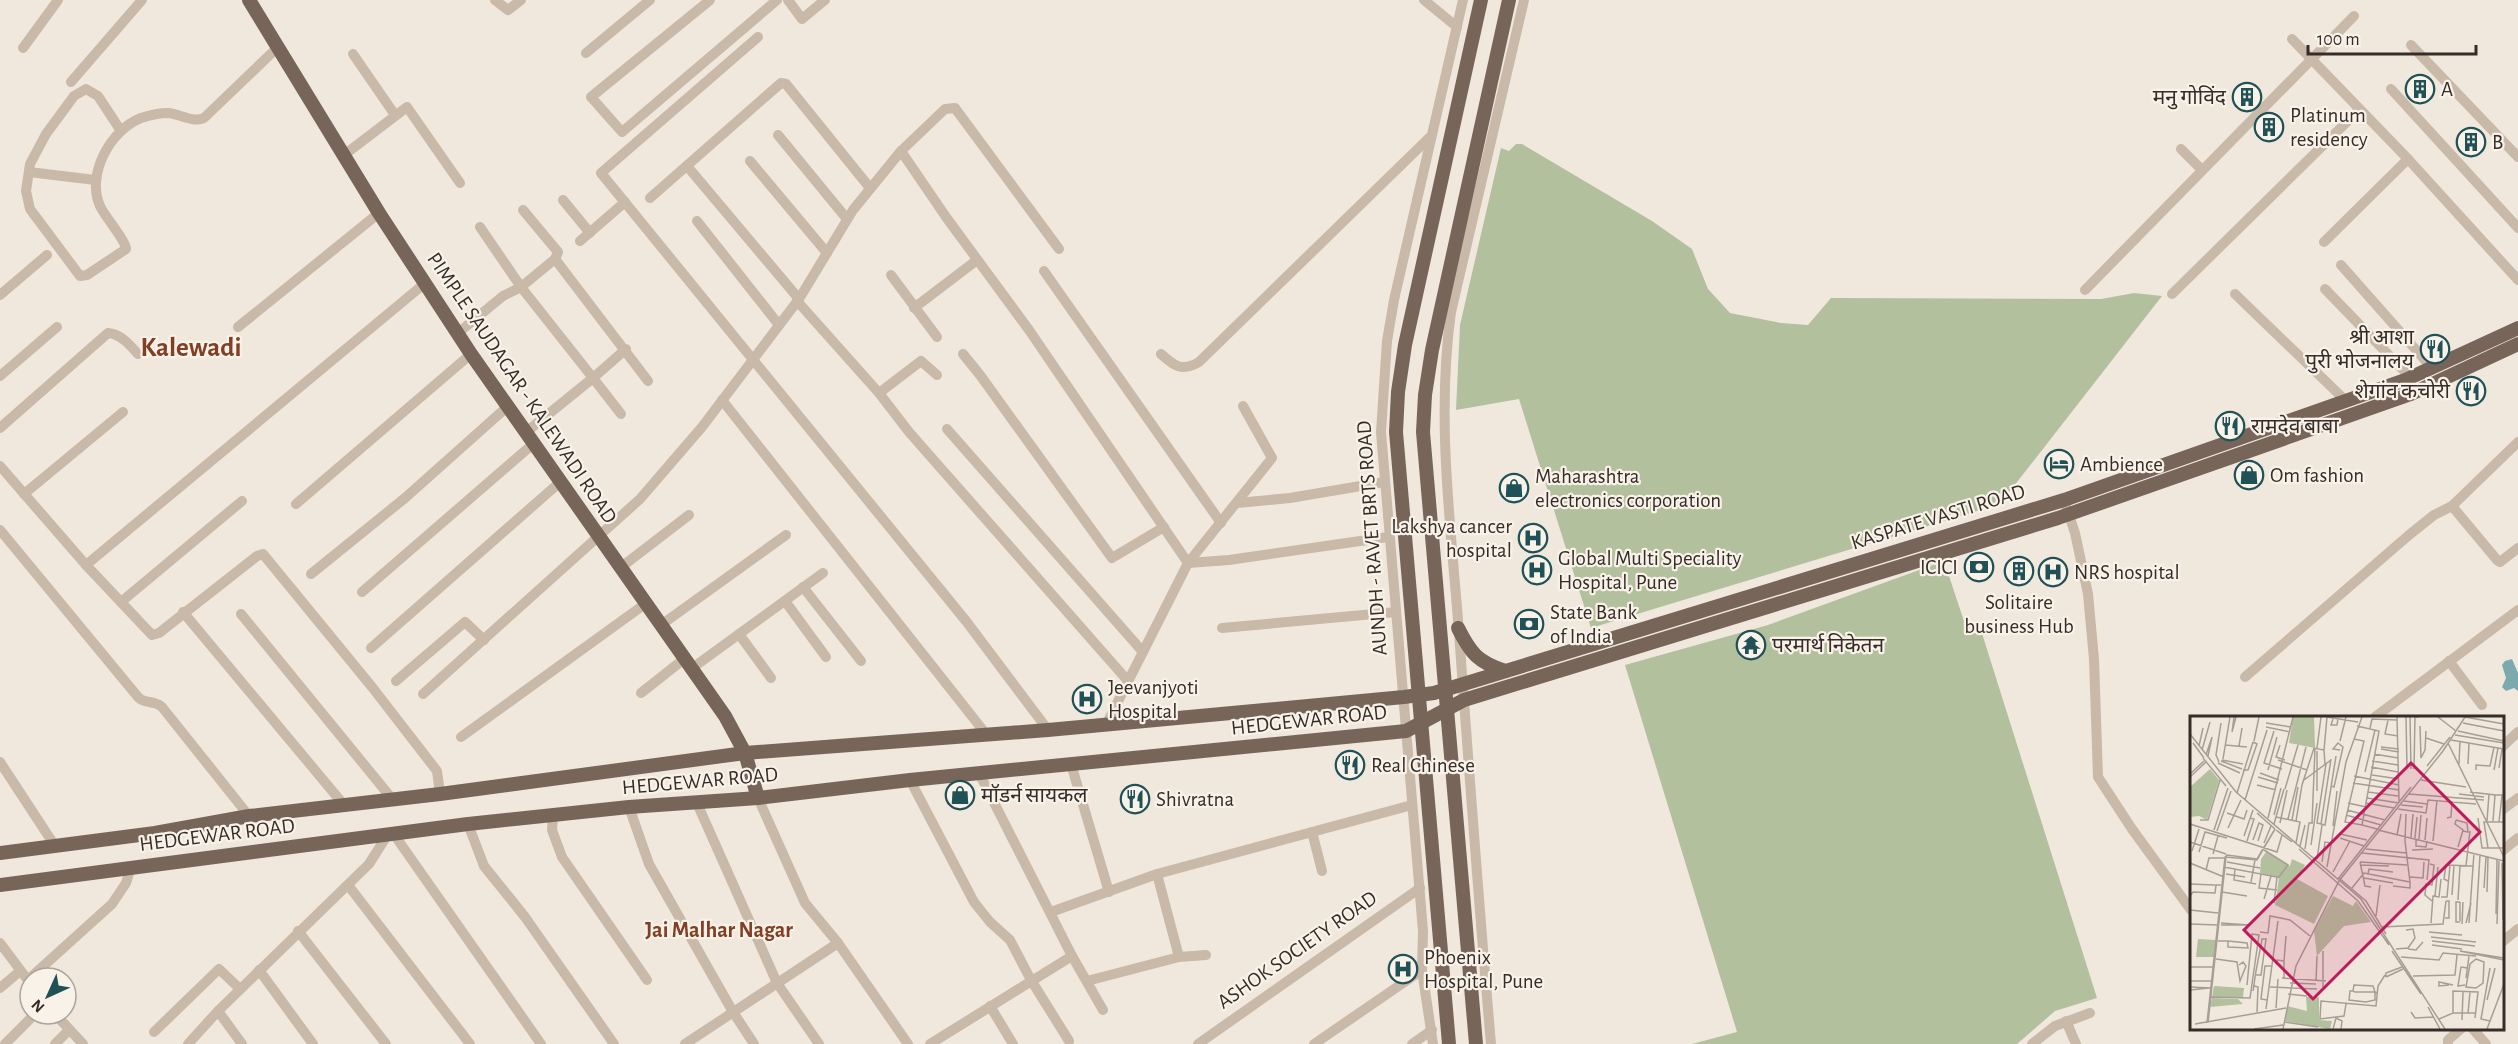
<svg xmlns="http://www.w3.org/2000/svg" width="2518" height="1044" viewBox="0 0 2518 1044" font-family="'Alegreya Sans','Noto Sans Devanagari',sans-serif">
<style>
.green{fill:#b3c09d}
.water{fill:#7ca9ae}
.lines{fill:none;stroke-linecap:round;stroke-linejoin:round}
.minor{stroke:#c9b9a9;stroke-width:10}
.major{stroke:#78655a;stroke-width:14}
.major-bridge{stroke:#78655a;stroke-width:14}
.labels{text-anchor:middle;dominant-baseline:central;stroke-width:4.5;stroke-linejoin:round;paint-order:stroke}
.poi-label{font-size:21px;fill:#362d29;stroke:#f9f2e9;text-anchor:start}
.street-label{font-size:21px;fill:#362d29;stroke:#f9f2e9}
.neighbourhood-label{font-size:22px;font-weight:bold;fill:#833f24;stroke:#f9f2e9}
.district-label{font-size:27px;font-weight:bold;fill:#833f24;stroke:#f9f2e9}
.inset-road{fill:none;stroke:#a69d95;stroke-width:1.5}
.view{fill:#c2185b;fill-opacity:0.15;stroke:#c2185b;stroke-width:3}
.inset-edge{fill:none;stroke:#362d29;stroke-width:3}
</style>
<rect width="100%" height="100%" fill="#f1e8dd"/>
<g class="green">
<polygon points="1516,144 1522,144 1652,221 1692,249 1708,289 1730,313 1781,323 1808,325 1831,298 2101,299 2134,293 2162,296 2000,504 1591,628 1519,399 1456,410 1460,325 1501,148 1509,151"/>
<polygon points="1944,561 1966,627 1979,624 2097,998 2055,1011 2017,1044 1692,1044 1737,1032 1625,665 1768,625"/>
</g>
<polygon class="water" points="2512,659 2518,673 2518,691 2514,688 2506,691 2502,687 2506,678 2502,665 2505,661"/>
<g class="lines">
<g class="minor">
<polyline points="495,0 508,10 521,0"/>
<polyline points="710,0 591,97 622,132 777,0"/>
<polyline points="788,0 802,19 825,0"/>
<polyline points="1424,0 1457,27"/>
<polyline points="758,37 601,173 966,621 1048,730"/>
<polyline points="2292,39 2408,159 2518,280"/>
<polyline points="2411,45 2518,157"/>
<polyline points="23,48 58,0"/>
<polyline points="586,53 650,0"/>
<polyline points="353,54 395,115"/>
<polyline points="71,82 142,0"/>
<polyline points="2391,89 2518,228"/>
<path d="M121 131 98 96 86 89 74 96 46 134 30 164 26 191 30 209 80 276 87 275 126 249C126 241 105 217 100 206 86 175 110 130 141 118 150 115 158 113 168 113 180 114 193 123 204 118L278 47"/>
<polyline points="778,135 847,219"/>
<polyline points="2181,149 2202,170"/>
<polyline points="901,151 945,109 955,108 1059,249"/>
<polyline points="344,155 407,107 460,183"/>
<polyline points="750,161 827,253"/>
<polyline points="687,166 799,299"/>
<polyline points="29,172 95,180"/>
<polyline points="650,198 781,83 786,84 870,188"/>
<polyline points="563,200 590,233"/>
<polyline points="523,210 558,252 555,259"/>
<polyline points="697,221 779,325"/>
<polyline points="480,227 521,287 555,259 648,381"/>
<polyline points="580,241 625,202"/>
<polyline points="2324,242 2408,159"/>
<polyline points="2341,265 2432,368"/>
<polyline points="1044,271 1221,523"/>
<polyline points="891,275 937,337"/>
<polyline points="2325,289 2411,378"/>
<polyline points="2085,290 2354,16"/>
<polyline points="2172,294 2359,110"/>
<polyline points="2235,294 2345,400"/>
<polyline points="0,295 47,255"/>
<polyline points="797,301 879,393 909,432 1128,681"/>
<polyline points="914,308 977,260"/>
<polyline points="238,327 379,213"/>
<polyline points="458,333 503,296 521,287 593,378 525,433"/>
<polyline points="963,354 980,375 1112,558 1164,527"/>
<path d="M1161 354C1174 366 1182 372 1199 362L1431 136"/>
<polyline points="0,376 57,327"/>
<polyline points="879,393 921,361 937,375"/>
<polyline points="722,400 986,734"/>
<polyline points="621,414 593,378 626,349"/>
<path d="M0 428 108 333C121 334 130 345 138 354"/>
<polyline points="947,429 1143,652"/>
<polyline points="2518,442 2452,506 2497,560 2500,562 2518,548"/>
<polyline points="0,466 86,565 152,635 159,633 257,556 263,554 372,687 437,771 440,794"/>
<polyline points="24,494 123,412"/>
<polyline points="2064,500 2075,533 2088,594 2094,659 2098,777 2132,829 2191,910"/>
<polyline points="1237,503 1290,498 1384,482"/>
<polyline points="296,504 471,354"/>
<path d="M0 530 138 697C144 704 154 700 162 707L249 816"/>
<polyline points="86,565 424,284"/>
<polyline points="620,568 689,515"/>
<polyline points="311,574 405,498 507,407"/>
<polyline points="803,587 861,661"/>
<polyline points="362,592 533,444"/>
<polyline points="785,601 826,657"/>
<polyline points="121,602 242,501"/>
<polyline points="183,612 344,805"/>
<polyline points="241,614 393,800"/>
<polyline points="661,625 786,535"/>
<polyline points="1222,628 1396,612"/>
<polyline points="739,634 771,678"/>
<polyline points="371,648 559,483"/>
<polyline points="2449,661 2482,705"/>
<polyline points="691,669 823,573"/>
<polyline points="2245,677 2409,535 2434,515 2452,506"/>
<polyline points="396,681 465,622 484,640"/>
<polyline points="641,693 684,659"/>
<polyline points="423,694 640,499 702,427 799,299 853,210 901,151 946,217 1029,330 1188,563 1229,560 1388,537"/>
<polyline points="2375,717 2518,610"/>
<polyline points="1106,725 1188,563 1272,458 1243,406"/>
<polyline points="461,737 645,604"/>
<polyline points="2502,747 2518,732"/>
<polyline points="0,762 55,846"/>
<polyline points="1071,764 1109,892"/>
<polyline points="979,773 1072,956 1103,1010"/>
<polyline points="910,780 974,902 990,922 1010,940 1031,980 1069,1041"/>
<polyline points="696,801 777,983 819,1044"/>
<polyline points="629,807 649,864 733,1012 754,1044"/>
<polyline points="2502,810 2518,798"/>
<polyline points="553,816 552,830 562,857 647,980"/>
<polyline points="468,824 484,866 525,917 614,1044"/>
<polyline points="1312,832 1322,871"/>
<polyline points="393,833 541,1044"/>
<polyline points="2502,851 2518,838"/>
<polyline points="1157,874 1179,957"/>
<polyline points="348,885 470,1044"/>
<polyline points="1051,912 1157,874 1412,805"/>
<polyline points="298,931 386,1044"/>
<polyline points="2502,942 2518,929"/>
<polyline points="0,943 30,983"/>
<polyline points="838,943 908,1044"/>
<polyline points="259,970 313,1044"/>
<polyline points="30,978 112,904 126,883 131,867"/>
<polyline points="1087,981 1179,957 1206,955"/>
<polyline points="0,988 19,972"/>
<polyline points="990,1006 1013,1044"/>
<polyline points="218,1011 242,1044"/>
<polyline points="55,1014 83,1044"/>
<polyline points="2066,1021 2076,1044"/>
<polyline points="2472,1028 2486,1044"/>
<polyline points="154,1032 219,969 240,989"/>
<polyline points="5,1044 35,1014"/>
<polyline points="55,1044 69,1030"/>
<polyline points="188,1044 218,1011 369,864 388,834"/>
<polyline points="685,1044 838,943 805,903 758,798"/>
<polyline points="930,1044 1072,956"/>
<polyline points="1198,1044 1420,888"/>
<polyline points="1314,1044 1422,970"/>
<polyline points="1412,1044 1432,1030"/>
<polyline points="1433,1044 1422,970 1423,931 1381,432 1387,341 1394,300 1463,0"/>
<path d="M1491 1044C1479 907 1469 770 1459 633 1451 526 1436 419 1451 312L1524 0"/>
<polyline points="2032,1044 2055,1026 2090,1013"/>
<polyline points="2448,1044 2448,1040 2462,1028"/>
</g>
<g class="major">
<polyline points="249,0 379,213 471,354 725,716 745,753 758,798"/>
<path d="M1458 628C1471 654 1478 662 1505 671"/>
<polyline points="0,853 155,833 249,816 440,794 745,753 1048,730 1404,697 1434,693 2064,500 2405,380 2518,328"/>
<polyline points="0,885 468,824 629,807 758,798 910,780 1406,731 1464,700 2058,518 2411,394 2518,344"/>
</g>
<g class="major-bridge">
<polyline points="1449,1044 1396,432 1398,392 1405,345 1481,0"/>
<polyline points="1476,1044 1423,432 1425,395 1432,350 1509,0"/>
</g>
</g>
<defs>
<g id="building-ring" transform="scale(1.5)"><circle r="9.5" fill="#f9f2e9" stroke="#1f5157" stroke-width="1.5"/><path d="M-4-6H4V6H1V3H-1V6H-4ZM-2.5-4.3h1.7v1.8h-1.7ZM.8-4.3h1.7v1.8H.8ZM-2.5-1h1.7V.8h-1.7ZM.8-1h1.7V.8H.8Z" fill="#1f5157"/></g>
<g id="restaurant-ring" transform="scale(1.5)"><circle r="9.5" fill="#f9f2e9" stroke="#1f5157" stroke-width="1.5"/><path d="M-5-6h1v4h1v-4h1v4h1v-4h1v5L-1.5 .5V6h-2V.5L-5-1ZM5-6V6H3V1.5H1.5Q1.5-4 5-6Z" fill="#1f5157"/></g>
<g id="hotel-ring" transform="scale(1.5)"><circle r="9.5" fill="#f9f2e9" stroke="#1f5157" stroke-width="1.5"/><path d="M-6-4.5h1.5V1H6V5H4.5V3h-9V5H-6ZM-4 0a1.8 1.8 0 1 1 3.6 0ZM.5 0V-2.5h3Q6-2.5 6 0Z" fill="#1f5157"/></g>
<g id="shop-ring" transform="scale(1.5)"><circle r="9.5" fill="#f9f2e9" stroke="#1f5157" stroke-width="1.5"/><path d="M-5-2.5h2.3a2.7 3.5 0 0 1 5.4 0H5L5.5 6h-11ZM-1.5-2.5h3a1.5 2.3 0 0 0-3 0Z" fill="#1f5157"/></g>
<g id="hospital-ring" transform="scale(1.5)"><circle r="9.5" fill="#f9f2e9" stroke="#1f5157" stroke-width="1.5"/><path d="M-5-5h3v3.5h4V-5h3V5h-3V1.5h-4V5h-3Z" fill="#1f5157"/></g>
<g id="bank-ring" transform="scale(1.5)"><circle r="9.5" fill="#f9f2e9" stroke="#1f5157" stroke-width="1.5"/><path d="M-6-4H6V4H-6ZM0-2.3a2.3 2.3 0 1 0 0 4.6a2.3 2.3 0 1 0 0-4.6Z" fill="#1f5157"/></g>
<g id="temple-ring" transform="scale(1.5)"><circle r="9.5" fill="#f9f2e9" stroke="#1f5157" stroke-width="1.5"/><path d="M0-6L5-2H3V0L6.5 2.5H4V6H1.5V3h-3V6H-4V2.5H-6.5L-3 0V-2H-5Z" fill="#1f5157"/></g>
</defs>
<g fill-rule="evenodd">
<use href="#building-ring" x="2420" y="89"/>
<use href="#building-ring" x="2247" y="97"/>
<use href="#building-ring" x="2269" y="127"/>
<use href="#building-ring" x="2471" y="142"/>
<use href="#restaurant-ring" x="2435" y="349"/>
<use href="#restaurant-ring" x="2471" y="391"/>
<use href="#restaurant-ring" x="2230" y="426"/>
<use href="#hotel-ring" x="2059" y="464"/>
<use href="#shop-ring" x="2249" y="475"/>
<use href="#shop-ring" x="1514" y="488"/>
<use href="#hospital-ring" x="1533" y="538"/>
<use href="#bank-ring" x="1979" y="567"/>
<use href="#hospital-ring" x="1537" y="570"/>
<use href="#building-ring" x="2019" y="571"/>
<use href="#hospital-ring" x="2053" y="572"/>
<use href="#bank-ring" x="1529" y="624"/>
<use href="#temple-ring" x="1751" y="645"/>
<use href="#hospital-ring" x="1087" y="699"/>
<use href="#restaurant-ring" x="1350" y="765"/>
<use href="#shop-ring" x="960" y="795"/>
<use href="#restaurant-ring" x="1135" y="799"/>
<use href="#hospital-ring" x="1403" y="969"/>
</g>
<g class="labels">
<g class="poi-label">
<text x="2441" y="89">A</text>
<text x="2226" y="97" text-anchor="end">मनु गोविंद</text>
<text x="2290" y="115">Platinum<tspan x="2290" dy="24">residency</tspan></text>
<text x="2492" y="142">B</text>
<text x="2414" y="337" text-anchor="end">श्री आशा<tspan x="2414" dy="24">पुरी भोजनालय</tspan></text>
<text x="2450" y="391" text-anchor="end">शेगांव कचोरी</text>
<text x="2251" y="426">रामदेव बाबा</text>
<text x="2080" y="464">Ambience</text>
<text x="2270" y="475">Om fashion</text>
<text x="1535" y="476">Maharashtra<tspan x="1535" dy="24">electronics corporation</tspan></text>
<text x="1512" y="526" text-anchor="end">Lakshya cancer<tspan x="1512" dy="24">hospital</tspan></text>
<text x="1558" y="558">Global Multi Speciality<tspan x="1558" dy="24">Hospital, Pune</tspan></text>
<text x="1958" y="567" text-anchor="end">ICICI</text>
<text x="2074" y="572">NRS hospital</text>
<text x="2019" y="602" text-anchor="middle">Solitaire<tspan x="2019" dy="24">business Hub</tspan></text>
<text x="1550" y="612">State Bank<tspan x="1550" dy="24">of India</tspan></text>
<text x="1772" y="645">परमार्थ निकेतन</text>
<text x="1108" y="687">Jeevanjyoti<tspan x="1108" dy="24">Hospital</tspan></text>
<text x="1371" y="765">Real Chinese</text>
<text x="981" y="795">मॉडर्न सायकल</text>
<text x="1156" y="799">Shivratna</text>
<text x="1424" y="957">Phoenix<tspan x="1424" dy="24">Hospital, Pune</tspan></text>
</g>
<g class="street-label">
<text transform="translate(522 388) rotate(56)">PIMPLE SAUDAGAR - KALEWADI ROAD</text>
<text transform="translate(1938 517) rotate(-17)">KASPATE VASTI ROAD</text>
<text transform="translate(1372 538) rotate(-94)">AUNDH - RAVET BRTS ROAD</text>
<text transform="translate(1309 720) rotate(-6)">HEDGEWAR ROAD</text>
<text transform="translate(700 781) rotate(-5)">HEDGEWAR ROAD</text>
<text transform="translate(217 835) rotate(-7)">HEDGEWAR ROAD</text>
<text transform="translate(1297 950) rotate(-35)">ASHOK SOCIETY ROAD</text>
</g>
<g class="neighbourhood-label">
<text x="719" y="930">Jai Malhar Nagar</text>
</g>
<g class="district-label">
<text x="191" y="347">Kalewadi</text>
</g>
</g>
<g transform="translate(2190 716)">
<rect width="314" height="314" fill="#f1e8dd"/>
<path d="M103 1H124L125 32 99 27ZM20 53 29 64 17 104 9 100 0 101V71ZM76 136 100 150 102 143 115 149 107 163 138 180 124 208 85 189 89 162 70 157 71 143ZM143 180 163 190 166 185 181 206 154 210 127 240 124 215ZM8 223 26 224 25 241H6ZM24 270 54 272 53 281H22ZM116 281H129V304L142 305 140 313 95 305 97 290 117 295ZM22 282 48 283 53 288 20 291Z" fill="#b3c09d"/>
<path class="inset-road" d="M44 1 42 16 46 1M137 1 168 6M207 1 209 86M216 1 217 52M220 1 221 53M248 1 266 15M275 1 314 8M143 3 141 9H147L148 2M198 4 195 18 208 20M76 7 101 11M273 7 314 15M167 10 189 15 172 109 187 113M230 10 231 42 235 34 236 15M76 11 100 16M180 12 182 3 207 4M84 15 74 47 92 53M268 15 314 25M0 18 46 76 171 183 255 313M265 19 314 27M236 22 254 28M164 23 174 25 155 106 172 109M261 24 314 33M64 25 69 1M150 25 156 1M3 27 14 42M258 27 314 141M35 29 57 31M90 29 86 41 95 44M9 30 13 12M49 30 52 12M191 31 209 33M127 32 131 1M191 33 209 36M12 34 20 6M134 34 137 1M184 38 208 42M16 39 22 21 18 40M13 42 36 70M33 43 40 1M32 44 53 48M88 44 117 54M31 45 52 53M182 45 208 49M29 46 26 39 31 7M28 47 50 57M269 48 270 25M278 48 279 27M237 50 260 21M181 51 208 56M309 52 312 33M224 53 225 1H229M53 54H58L67 28 63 26M78 54 87 21M286 54V49L300 50 304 31M304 54 308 32M175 56 185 14M70 57 89 64M0 58 14 45M182 59 209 63M164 60 209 69M0 61 16 46M68 61 88 67M114 64 141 44M231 64 276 71M163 67 209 74M67 69 86 74M141 70 144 71 153 31 148 27 143 33 150 34M95 73 108 29M127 75V35M178 76 208 80M280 76 305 79 303 105M47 77 63 26M219 78 294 84M269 78 294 81M305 79H312L309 106M177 82 209 87M55 84 77 14M214 85 237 88M158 87 176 91M176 87 204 92M211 89 233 91M208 93 236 97 238 84 286 88M157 94 195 104M37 97 54 103 57 94M67 97 85 113M84 99 91 72M156 99 191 109M86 101 110 106 106 127M78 102 103 1M257 102 261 101 262 85M288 102 292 132H314M98 103 116 31M10 104H18L30 64M102 104 108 71M266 104 265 108 273 114 268 131M266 104 277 107 278 116 273 115M106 105 112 69 124 32 134 34 135 48M297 105 299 78M90 107 97 74M122 107 125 32M0 108 87 136 92 119M84 108 94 73M131 108 135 109 146 40M131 108 141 43M131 108 127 107 136 48M143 110 147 75M38 112 51 84M24 114 38 72M86 114 102 126M188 114 314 145M27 115 41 75M150 118 177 124M207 119 211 98M54 120 63 94M221 121 223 98M150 122 174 130M225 122 227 101M229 123 231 99M63 124 69 107 73 109 68 125M226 124V130L236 131 237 125M235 124 237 102M57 125 64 103 60 102M243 125 247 84M0 126 36 138M74 127 81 110M121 129 127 87M110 130 115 109M298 132 294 106H314M109 133 168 185 199 229M115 133 119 107H123M176 133 216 137M74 134 98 149 88 162M222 134 243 133M2 135 9 113M9 136 15 116 37 122M172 137 239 144 237 164M23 138 28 120M127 143 132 109M37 146 70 152M132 146 135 126 141 127M170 146 217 149M170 146 175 170 181 171M0 147 34 161M312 147 313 204M240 148 244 149 242 169 236 168 235 179 242 185M171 149 199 150M276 150 280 115M34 151 87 161 84 187M137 151 156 46 172 1M45 153 44 164 66 168M16 154 19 142H34M143 156 160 125M36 158 55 161M71 158 69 172 87 174M178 158 179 153 203 156M220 161 233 162 234 146M149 162 176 185 196 218M174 162 203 167M148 163 221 71M258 165 254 163 256 149 283 150M61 166 65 144M0 168 25 169M203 170 220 172V166M162 172 174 157 220 166 215 125 216 98M294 172 296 141M32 176 57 180M297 176 298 142M262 179 264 149M0 180 3 176 25 177 26 169H31M245 180 248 151M251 181H257L260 149M74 183 81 160M268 184 270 150M0 194 28 197M306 198 307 143M186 200 190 169M255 202H259V185H256M270 205V186M270 206H266V186H270M286 206 290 139M31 207 59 209M241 207 243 180 249 181 251 163M276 207 281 187M279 207 284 137M0 208 28 209M272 208 273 186M307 208 309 145M31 209H59M192 211 253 208 256 185M70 216 78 217 80 200 100 204 120 220M239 216 272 219M241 221 286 226M28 225H38L57 227 58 232 38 231V225M242 225 285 230M242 229 272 233M206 233 218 232 225 222 223 213 216 214M218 233 226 234 233 226M133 235V271M202 235 231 278M211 241 249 244 253 237 286 240M314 242 270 235 314 244M26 243 47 246 50 265 56 250 53 246 49 249M286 243 294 246 293 267 286 272 276 271 280 248ZM94 245 96 220M87 249V244L94 245V263M0 251H24M223 260 265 259 267 239M196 261V257L212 251M196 261 213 253M92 262 136 265M276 262 279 240M0 265H22M126 265 127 240M100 267 126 268M259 269 249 270V266L263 269M275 269 268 270 271 251 277 252M64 270 68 271 67 296M0 271 21 272M80 271 127 273M0 274 19 272M63 275 66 255 72 223H76L71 259H65M163 275 164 269 183 270 185 276V284L176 286 159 284 160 275H163L165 276H185L187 277M98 278 117 280M21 281 60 282 69 219 62 218 57 269M77 284 71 283 75 250H81M297 284 305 252M156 288 154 300 130 303 131 285 186 290 188 270 195 259M238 291 250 313M86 292 88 263M76 293 88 205M221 296 225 302 243 301M263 297V275L288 276 285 302M278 297 280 276M249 303 263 297H285M272 304 273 276M300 305 291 303 300 252M94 306 128 311M17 307 35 141 37 139 67 143 85 113 67 144 36 141 18 307M5 308 96 292M64 313 93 309M93 313 106 250 149 165 253 35 275 1M143 313 146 302 152 305 151 313M297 313 314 268"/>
<path class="view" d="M221 47 290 116 123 283 54 214Z"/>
<rect width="314" height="314" class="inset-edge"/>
</g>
<g transform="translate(48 996) rotate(225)"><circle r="28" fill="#f9f2e9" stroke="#aba39c" stroke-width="1.5"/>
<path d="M0-4.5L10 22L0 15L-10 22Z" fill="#1f5157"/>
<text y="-9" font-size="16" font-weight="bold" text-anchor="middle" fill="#362d29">N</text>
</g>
<path d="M2308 45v9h168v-9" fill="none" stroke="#362d29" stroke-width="3"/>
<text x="2317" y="45" font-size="18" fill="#362d29" stroke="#f9f2e9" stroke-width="4.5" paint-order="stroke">100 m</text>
</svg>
